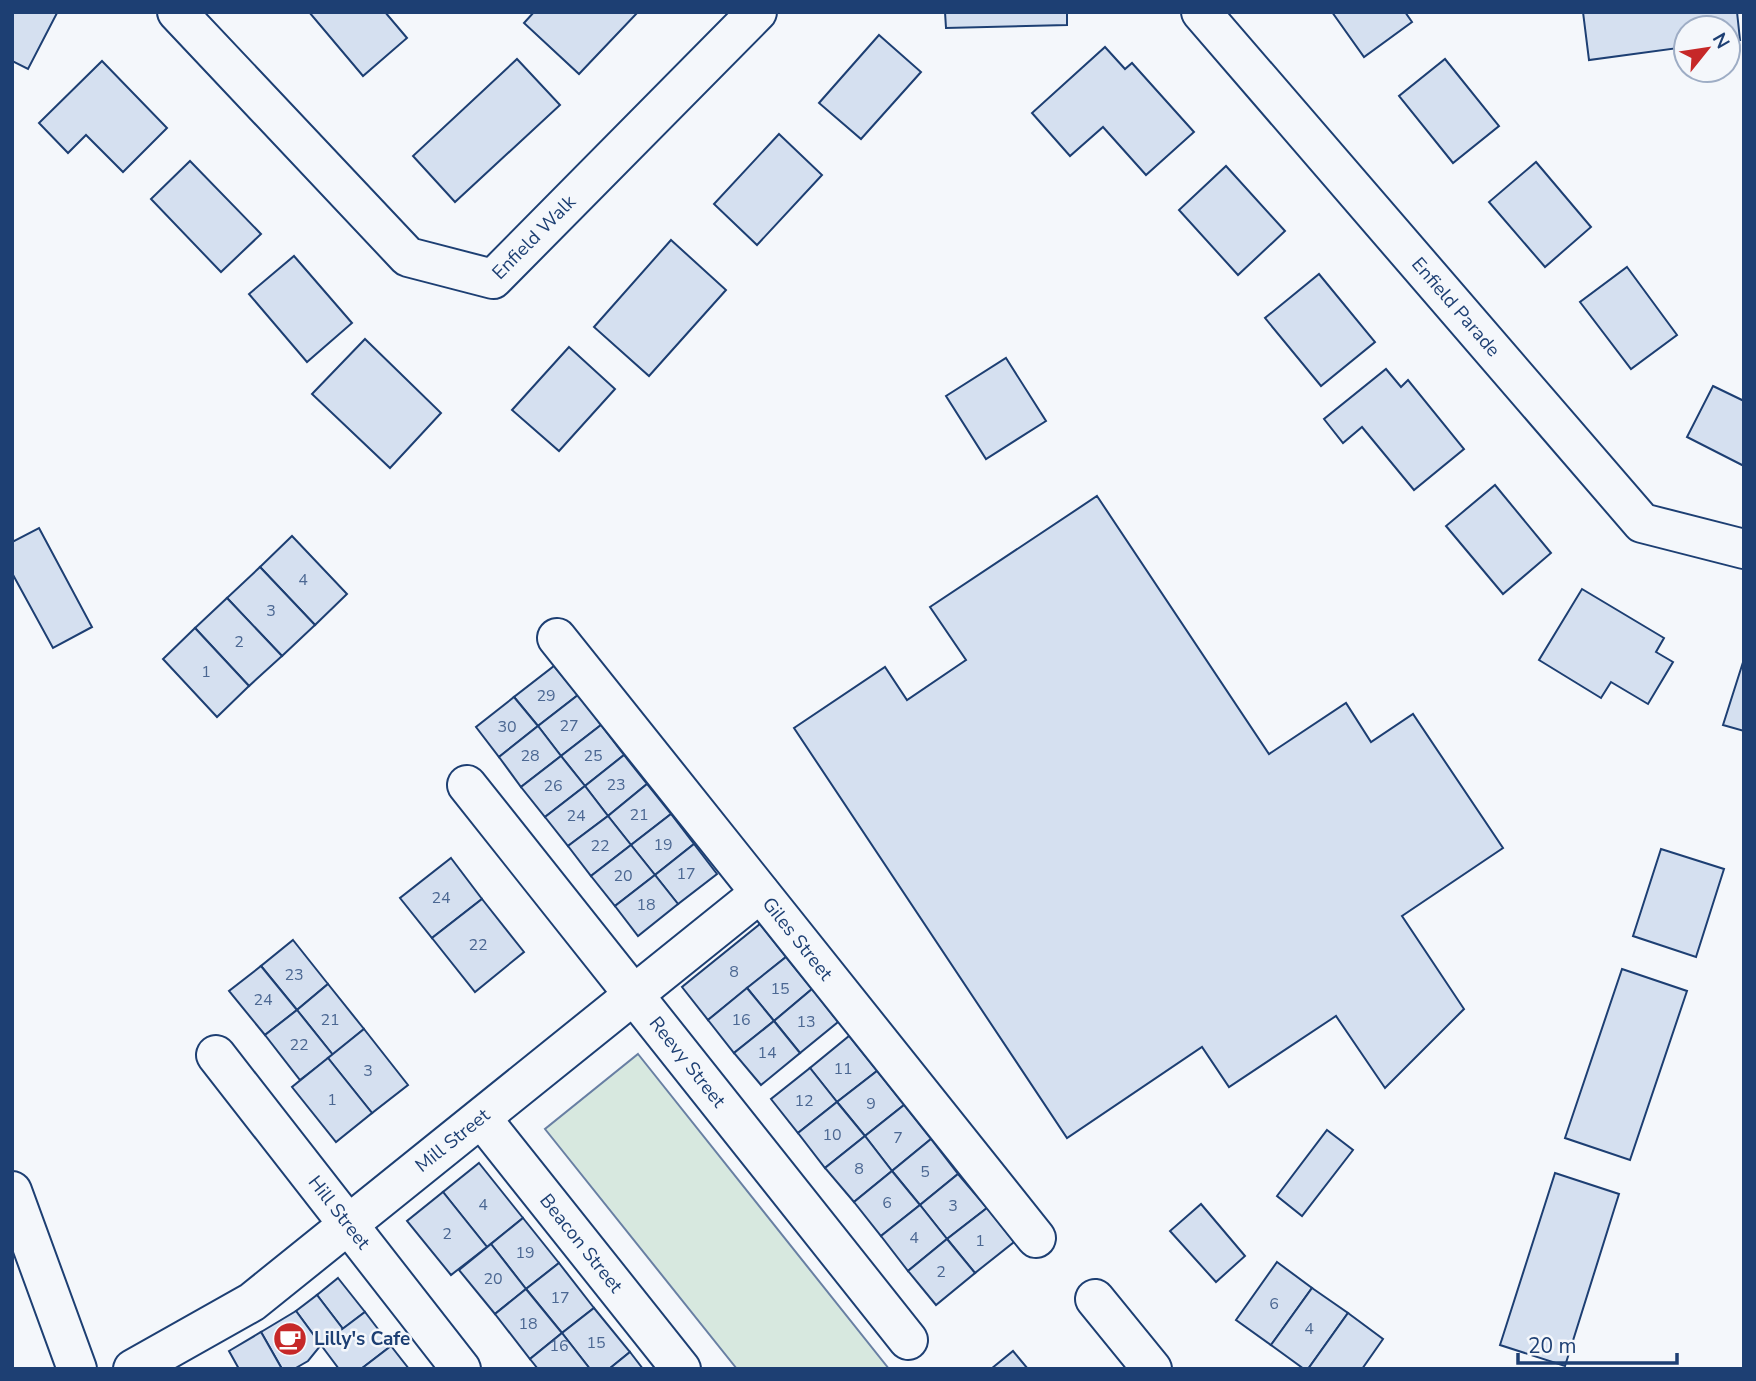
<svg xmlns="http://www.w3.org/2000/svg" width="1756" height="1381" viewBox="0 0 1756 1381" font-family="'Nunito Sans',sans-serif">
<style>
.green{fill:#d7e8df;stroke:#687fa3;stroke-width:2}
.building{fill:#d5e0f0;stroke:#1d3f73;stroke-width:2}
.lines{fill:none;stroke-linecap:round;stroke-linejoin:round}
.minor-casing{stroke:#1d3f73;stroke-width:42}
.major-casing{stroke:#1d3f73;stroke-width:42}
.minor{stroke:#f4f7fb;stroke-width:38}
.major{stroke:#f4f7fb;stroke-width:38}
.labels{text-anchor:middle;dominant-baseline:central;stroke-width:5;stroke-linejoin:round;paint-order:stroke}
.number-label{font-size:16px;fill:#4b6792}
.street-label{font-size:19px;fill:#1d3f73;stroke:#f4f7fb}
.poi-label{font-size:19px;font-weight:bold;fill:#1d3f73;stroke:#f4f7fb;text-anchor:start}
</style>
<rect width="100%" height="100%" fill="#f4f7fb"/>
<polygon class="green" points="638,1054 889,1369 737,1369 545,1129"/>
<g class="building">
<polygon points="12,12 57,13 28,69 12,61"/>
<polygon points="309,12 385,12 407,38 363,76"/>
<polygon points="534,12 638,12 579,74 524,23"/>
<polygon points="945,12 1067,12 1067,25 946,28"/>
<polygon points="1332,12 1405,12 1412,22 1364,57"/>
<polygon points="1583,12 1737,12 1740,40 1728,41 1728,28 1686,28 1686,47 1589,60"/>
<polygon points="879,35 921,72 861,139 819,103"/>
<polygon points="1105,47 1125,69 1132,63 1194,132 1146,175 1103,127 1070,156 1032,113"/>
<polygon points="517,59 560,105 455,202 413,156"/>
<polygon points="1445,59 1499,126 1453,163 1399,96"/>
<polygon points="102,61 167,128 123,172 86,135 68,153 39,123"/>
<polygon points="779,134 822,175 757,245 714,204"/>
<polygon points="190,161 261,234 221,272 151,199"/>
<polygon points="1536,162 1591,227 1545,267 1489,202"/>
<polygon points="1226,166 1285,231 1238,275 1179,210"/>
<polygon points="671,240 726,290 649,376 594,327"/>
<polygon points="294,256 352,323 307,362 249,294"/>
<polygon points="1627,267 1677,335 1631,369 1580,302"/>
<polygon points="1319,274 1375,342 1321,386 1265,318"/>
<polygon points="365,339 441,413 390,468 312,394"/>
<polygon points="569,347 615,389 559,451 512,410"/>
<polygon points="1006,358 1046,421 986,459 946,396"/>
<polygon points="1386,369 1401,387 1408,380 1464,449 1414,490 1362,427 1343,443 1324,419"/>
<polygon points="1713,386 1744,401 1744,466 1687,437"/>
<polygon points="1495,485 1551,553 1503,594 1446,526"/>
<polygon points="1097,496 1269,754 1346,703 1371,742 1413,714 1503,848 1402,916 1464,1009 1385,1088 1336,1016 1229,1087 1202,1047 1067,1138 794,728 885,667 907,700 966,660 930,607"/>
<polygon points="39,528 92,627 53,648 12,573 12,542"/>
<polygon points="292,536 347,594 315,625 260,567"/>
<polygon points="260,567 315,625 282,656 227,598"/>
<polygon points="1582,589 1664,638 1656,652 1673,662 1648,704 1611,682 1601,698 1539,660"/>
<polygon points="227,598 282,656 249,686 195,628"/>
<polygon points="195,628 249,686 217,717 163,659"/>
<polygon points="1744,659 1744,731 1723,725"/>
<polygon points="554,666 578,695 538,726 514,697"/>
<polygon points="578,695 601,725 561,756 538,726"/>
<polygon points="514,697 538,726 499,757 476,727"/>
<polygon points="601,725 624,755 585,786 561,756"/>
<polygon points="538,726 561,756 521,787 499,757"/>
<polygon points="624,755 647,784 608,816 585,786"/>
<polygon points="561,756 585,786 545,817 521,787"/>
<polygon points="647,784 671,814 631,845 608,816"/>
<polygon points="585,786 608,816 568,846 545,817"/>
<polygon points="671,814 694,844 655,875 631,845"/>
<polygon points="608,816 631,845 591,876 568,846"/>
<polygon points="694,844 717,874 678,904 655,875"/>
<polygon points="631,845 655,875 615,906 591,876"/>
<polygon points="1661,849 1724,869 1696,957 1633,936"/>
<polygon points="451,858 482,899 432,938 400,898"/>
<polygon points="655,875 678,904 638,936 615,906"/>
<polygon points="482,899 524,952 475,992 432,938"/>
<polygon points="760,924 786,957 708,1020 682,987"/>
<polygon points="293,940 328,984 297,1010 261,966"/>
<polygon points="786,957 812,989 774,1021 747,988"/>
<polygon points="261,966 297,1010 265,1035 229,991"/>
<polygon points="1622,969 1687,991 1630,1160 1565,1138"/>
<polygon points="328,984 364,1029 333,1055 297,1010"/>
<polygon points="747,988 774,1021 734,1053 708,1020"/>
<polygon points="812,989 838,1022 800,1053 774,1021"/>
<polygon points="297,1010 333,1055 300,1080 265,1035"/>
<polygon points="774,1021 800,1053 761,1085 734,1053"/>
<polygon points="364,1029 408,1085 372,1113 328,1058"/>
<polygon points="849,1036 877,1071 837,1102 810,1068"/>
<polygon points="328,1058 372,1113 336,1142 292,1087"/>
<polygon points="810,1068 837,1102 798,1133 771,1099"/>
<polygon points="877,1071 904,1105 865,1136 837,1102"/>
<polygon points="837,1102 865,1136 825,1168 798,1133"/>
<polygon points="904,1105 931,1139 892,1171 865,1136"/>
<polygon points="1327,1130 1353,1150 1302,1216 1277,1196"/>
<polygon points="865,1136 892,1171 854,1202 825,1168"/>
<polygon points="931,1139 958,1174 920,1205 892,1171"/>
<polygon points="479,1163 523,1218 487,1247 443,1192"/>
<polygon points="892,1171 920,1205 881,1236 854,1202"/>
<polygon points="1555,1173 1619,1194 1565,1366 1500,1345"/>
<polygon points="958,1174 987,1208 947,1239 920,1205"/>
<polygon points="443,1192 487,1247 451,1275 407,1221"/>
<polygon points="1201,1204 1245,1256 1216,1282 1170,1231"/>
<polygon points="920,1205 947,1239 908,1271 881,1236"/>
<polygon points="987,1208 1014,1242 975,1273 947,1239"/>
<polygon points="523,1218 559,1263 526,1289 491,1244"/>
<polygon points="947,1239 975,1273 936,1305 908,1271"/>
<polygon points="491,1244 526,1289 495,1314 459,1270"/>
<polygon points="1277,1262 1312,1288 1271,1345 1236,1320"/>
<polygon points="559,1263 594,1308 562,1333 526,1289"/>
<polygon points="338,1278 365,1312 343,1329 317,1295"/>
<polygon points="1312,1288 1348,1313 1308,1369 1304,1369 1271,1345"/>
<polygon points="526,1289 562,1333 530,1359 495,1314"/>
<polygon points="317,1295 343,1329 321,1345 296,1311"/>
<polygon points="594,1308 630,1352 609,1369 590,1369 562,1333"/>
<polygon points="296,1311 321,1345 308,1361 294,1369 282,1369 261,1332"/>
<polygon points="365,1312 391,1346 361,1369 339,1369 321,1345"/>
<polygon points="1348,1313 1383,1339 1362,1369 1308,1369"/>
<polygon points="261,1332 282,1369 239,1369 229,1351"/>
<polygon points="562,1333 590,1369 538,1369 530,1359"/>
<polygon points="391,1346 409,1369 361,1369"/>
<polygon points="1013,1351 1028,1369 991,1369"/>
<polygon points="630,1352 643,1369 609,1369"/>
</g>
<g class="lines">
<g class="minor-casing">
<g id="minor">
<path id="s1" d="M177 12 408 257 493 279 757 12"/>
<path id="s2" d="M1201 12 1642 523 1744 549"/>
<path id="s3" d="M557 638 1036 1238"/>
<path id="s4" d="M467 785 908 1340"/>
<path id="s5" d="M216 1055 461 1369"/>
<path id="s6" d="M482 1119 681 1369"/>
<polyline points="1095,1299 1152,1369"/>
<path id="s7" d="M133 1369 252 1302 760 893"/>
</g>
</g>
<g class="major-casing">
<polyline id="major" points="12,1191 77,1369"/>
</g>
<use href="#minor" class="minor"/>
<use href="#major" class="major"/>
</g>
<defs>
<g id="cafe-disc" transform="scale(1.75)"><circle r="9.5" fill="#c62828" stroke="#f4f7fb"/><path d="M-5.5-4.5H6V0H3Q3 3.5 0 3.5H-2.5Q-5.5 3.5-5.5 0ZM3-3.2v2h1.7v-2ZM-6 4.5H4V6H-6Z" fill="#fff"/></g>
</defs>
<g fill-rule="evenodd">
<use href="#cafe-disc" x="290" y="1339"/>
</g>
<g class="labels">
<g class="number-label">
<text x="303" y="580">4</text>
<text x="271" y="611">3</text>
<text x="239" y="642">2</text>
<text x="206" y="672">1</text>
<text x="546" y="696">29</text>
<text x="569" y="726">27</text>
<text x="507" y="727">30</text>
<text x="530" y="756">28</text>
<text x="593" y="756">25</text>
<text x="616" y="785">23</text>
<text x="553" y="786">26</text>
<text x="639" y="815">21</text>
<text x="576" y="816">24</text>
<text x="663" y="845">19</text>
<text x="600" y="846">22</text>
<text x="686" y="874">17</text>
<text x="623" y="876">20</text>
<text x="441" y="898">24</text>
<text x="646" y="905">18</text>
<text x="478" y="945">22</text>
<text x="734" y="972">8</text>
<text x="294" y="975">23</text>
<text x="780" y="989">15</text>
<text x="263" y="1000">24</text>
<text x="330" y="1020">21</text>
<text x="741" y="1020">16</text>
<text x="806" y="1022">13</text>
<text x="299" y="1045">22</text>
<text x="767" y="1053">14</text>
<text x="843" y="1069">11</text>
<text x="368" y="1071">3</text>
<text x="332" y="1100">1</text>
<text x="804" y="1101">12</text>
<text x="871" y="1104">9</text>
<text x="832" y="1135">10</text>
<text x="898" y="1138">7</text>
<text x="859" y="1169">8</text>
<text x="925" y="1172">5</text>
<text x="887" y="1203">6</text>
<text x="483" y="1205">4</text>
<text x="953" y="1206">3</text>
<text x="447" y="1234">2</text>
<text x="914" y="1238">4</text>
<text x="980" y="1241">1</text>
<text x="525" y="1253">19</text>
<text x="941" y="1272">2</text>
<text x="493" y="1279">20</text>
<text x="560" y="1298">17</text>
<text x="1274" y="1304">6</text>
<text x="528" y="1324">18</text>
<text x="1309" y="1329">4</text>
<text x="596" y="1343">15</text>
<text x="559" y="1346">16</text>
</g>
<g class="street-label">
<text stroke="none"><textPath href="#s1" startOffset="483">Enfield Walk</textPath></text>
<text stroke="none"><textPath href="#s2" startOffset="390">Enfield Parade</textPath></text>
<text stroke="none"><textPath href="#s3" startOffset="385">Giles Street</textPath></text>
<text stroke="none"><textPath href="#s4" startOffset="354">Reevy Street</textPath></text>
<text stroke="none"><textPath href="#s7" startOffset="394">Mill Street</textPath></text>
<text stroke="none"><textPath href="#s5" startOffset="200">Hill Street</textPath></text>
<text stroke="none"><textPath href="#s6" startOffset="159">Beacon Street</textPath></text>
</g>
<g class="poi-label">
<text x="314" y="1339">Lilly's Cafe</text>
</g>
</g>
<rect width="1756" height="1381" fill="none" stroke="#1d3f73" stroke-width="28"/>
<g transform="translate(1707 49) rotate(60)"><circle r="33" fill="#f4f7fb" stroke="#9eadc5" stroke-width="2"/>
<path d="M0-5L12 26L0 18L-12 26Z" fill="#c62828"/>
<text y="-10" font-size="19" font-weight="bold" text-anchor="middle" fill="#1d3f73">N</text>
</g>
<path d="M1518 1353v10h159v-10" fill="none" stroke="#1d3f73" stroke-width="3.5"/>
<text x="1528" y="1353" font-size="21" fill="#1d3f73" stroke="#f4f7fb" stroke-width="5" paint-order="stroke">20 m</text>
</svg>
